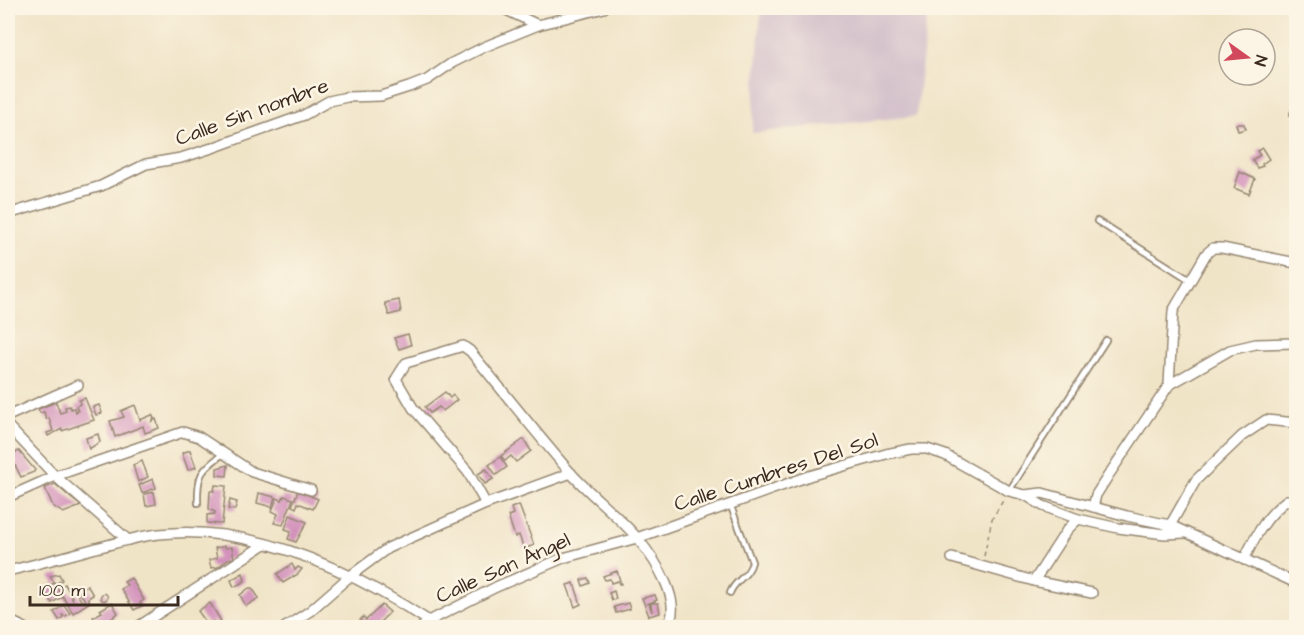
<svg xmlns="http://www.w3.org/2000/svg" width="1304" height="635" viewBox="0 0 1304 635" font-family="'Architects Daughter',sans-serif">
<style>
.industrial{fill:#d1bdc9}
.building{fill:#d392bb}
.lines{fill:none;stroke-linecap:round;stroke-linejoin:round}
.lane-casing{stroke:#968772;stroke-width:8}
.street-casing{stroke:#968772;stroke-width:12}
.path{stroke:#968772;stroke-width:1.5;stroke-dasharray:4.5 4.5;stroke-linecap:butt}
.lane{stroke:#fff;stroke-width:4.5}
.street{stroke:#fff;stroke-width:9}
.labels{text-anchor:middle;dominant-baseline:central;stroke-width:5;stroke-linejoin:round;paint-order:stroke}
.street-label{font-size:21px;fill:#3b2a1e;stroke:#fcf5e5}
</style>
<rect width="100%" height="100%" fill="#fcf5e5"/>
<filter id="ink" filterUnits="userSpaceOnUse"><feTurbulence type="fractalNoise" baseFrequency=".0167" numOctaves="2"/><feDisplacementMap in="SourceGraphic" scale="12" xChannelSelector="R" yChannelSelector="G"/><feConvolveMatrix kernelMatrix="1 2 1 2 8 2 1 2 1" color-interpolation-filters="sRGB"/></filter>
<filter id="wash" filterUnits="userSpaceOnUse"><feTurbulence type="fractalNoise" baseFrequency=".008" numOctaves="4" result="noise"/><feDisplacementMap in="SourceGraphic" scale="24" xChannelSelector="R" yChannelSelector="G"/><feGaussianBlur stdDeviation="1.35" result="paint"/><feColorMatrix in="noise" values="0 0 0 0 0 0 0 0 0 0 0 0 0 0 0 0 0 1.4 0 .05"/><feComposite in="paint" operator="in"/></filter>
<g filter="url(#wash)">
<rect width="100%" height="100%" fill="#f0e4c7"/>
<polygon class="industrial" points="761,8 928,8 916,116 752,133"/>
<g id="blocks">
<g class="building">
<polygon points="1236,124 1244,124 1246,129 1238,131"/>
<polygon points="1262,148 1269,159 1262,164 1263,166 1257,168 1252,160 1260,155 1257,151"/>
<polygon points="1240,172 1255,179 1249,194 1234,188"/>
<polygon points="399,300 401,312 389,315 385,303"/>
<polygon points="408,334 411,345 399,349 394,338"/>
<polygon points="445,392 450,398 453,395 457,400 443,411 439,407 430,413 425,407"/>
<polygon points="85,398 94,420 62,431 62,429 48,436 47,433 53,431 49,418 46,419 44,412 40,413 38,409 56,402 60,413 66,411 65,407 70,406 71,409 74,408 76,412 78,411 76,406 80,404 79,400"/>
<polygon points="99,405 102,413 96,415 93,407"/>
<polygon points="135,405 140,420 152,415 154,418 152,421 156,419 159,428 145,433 143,426 115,437 110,421 124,417 121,411"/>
<polygon points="98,434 100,442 89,449 86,438"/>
<polygon points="524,439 531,451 516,462 511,456 505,461 501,456"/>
<polygon points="190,450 196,467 188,470 182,453"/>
<polygon points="19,451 35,470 34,472 21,477 10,455"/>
<polygon points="500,457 507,467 496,475 489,465"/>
<polygon points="142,461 148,477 138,482 133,465"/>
<polygon points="228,465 227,476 217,475 217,468"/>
<polygon points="486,469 493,479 485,484 478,474"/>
<polygon points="153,479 156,488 142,493 139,485"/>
<polygon points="55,484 71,498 81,506 63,513 53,506 45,488"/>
<polygon points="215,485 226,486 222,524 207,523 207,515 215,514 215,512 209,509 210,491 214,491"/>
<polygon points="298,491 318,499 313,509 298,503 296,508 292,506"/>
<polygon points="154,492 156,504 146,506 144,494"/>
<polygon points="259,493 275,497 272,507 257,503"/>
<polygon points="284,496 293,499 283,525 274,523 278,514 272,511 277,498 282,500"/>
<polygon points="230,500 237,502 235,510 228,509"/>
<polygon points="519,505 534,545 524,549 519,535 515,537 508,516 513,514 511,508"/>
<polygon points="290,515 307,522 296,542 288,539 291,531 285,529"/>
<polygon points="225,546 226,548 232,547 234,558 228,559 218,567 211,568 209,560 217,558 215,548"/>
<polygon points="292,564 295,570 298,567 302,569 298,574 283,583 277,574"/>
<polygon points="617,571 621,584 619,584 618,581 611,583 610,579 605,580 603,576"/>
<polygon points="243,573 245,581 234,587 231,580"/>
<polygon points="59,574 62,580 55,584 50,576"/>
<polygon points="131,578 144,600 140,603 142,606 134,610 121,589 127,585 124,582"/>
<polygon points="588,578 590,583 583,586 581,580"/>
<polygon points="54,583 62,597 52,603 44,589"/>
<polygon points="574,583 581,604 575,607 567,585"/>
<polygon points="60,584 61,586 65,584 73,600 71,594 75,591 82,602 85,600 79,592 87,585 93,595 88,598 90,602 73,613 56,586"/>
<polygon points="249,588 252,588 259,598 246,606 240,595"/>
<polygon points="614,591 616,599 612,600 609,593"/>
<circle cx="104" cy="597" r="3.5"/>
<polygon points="655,595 657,600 647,604 649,603 652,612 651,603 658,603 660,613 649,616 642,598"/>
<polygon points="112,603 118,613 108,622 111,627 100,627 93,617 102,612 100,610"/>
<polygon points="210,603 221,621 216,624 214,621 208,625 198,611"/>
<polygon points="628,603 630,609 616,613 614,607"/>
<polygon points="64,605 70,613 66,616 62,615 63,617 59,620 54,612"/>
<polygon points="382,605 390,612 375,627 367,627 360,620 363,617 366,620"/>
</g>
</g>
</g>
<g filter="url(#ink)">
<use href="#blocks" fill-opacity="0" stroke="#968772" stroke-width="1.5"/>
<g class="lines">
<g class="lane-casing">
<g id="lane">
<polyline points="1097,221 1190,280"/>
<polyline points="1009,491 1106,340"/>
<path d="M198 503C197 473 201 471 224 453"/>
<path d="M730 593C735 579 748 578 752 562L730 504"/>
</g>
</g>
<g class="street-casing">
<g id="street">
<polyline points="502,8 538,25"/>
<polyline points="1295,114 1296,114"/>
<polyline points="8,214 101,186 146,164 181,158 212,148 304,115 329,101 347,97 381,96 409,87 427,80 452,63 484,47 538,25 604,8"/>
<polyline points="1169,385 1173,311 1206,254 1213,248 1222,248 1296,263"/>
<polyline points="8,416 78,385"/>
<polyline points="8,426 55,476 128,540"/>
<polyline points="1025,495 1042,493 1127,516 1170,525 1296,583"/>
<polyline points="8,497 55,476 183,432 199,437 252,472 311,490"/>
<path d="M486 504 468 472 413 408 396 379 406 363 463 346 470 351C503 391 535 432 569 471 590 495 617 514 638 539 653 557 687 606 665 628"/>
<polyline points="1093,507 1096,495 1108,476 1169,385 1230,350 1256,344 1296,343"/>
<polyline points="1168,529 1196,480 1242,436 1266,420 1296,423"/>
<polyline points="952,558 1034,581 1092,593"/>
<path d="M1244 560C1255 536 1266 516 1287 500L1296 502"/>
<path d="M8 571C37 564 67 556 96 548 117 543 138 536 159 534 254 523 352 571 429 621"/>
<polyline points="1034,581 1067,530 1078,519"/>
<polyline points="8,620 25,628"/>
<polyline points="136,628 265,544"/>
<polyline points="284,628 310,611 350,576 388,548 486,504 571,473"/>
<polyline points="421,628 429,621 496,587 563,558 637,538 809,476 886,454 911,449 927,449 945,455 1009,491 1025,495 1043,506 1078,519 1118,528 1165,534 1185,533"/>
</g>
</g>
<polyline class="path" points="984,556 992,519 1004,499"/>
<use href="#lane" class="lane"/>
<use href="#street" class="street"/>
</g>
</g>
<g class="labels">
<g class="street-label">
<text transform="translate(252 112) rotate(-20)">Calle Sin nombre</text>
<text transform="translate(776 472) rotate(-18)">Calle Cumbres Del Sol</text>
<text transform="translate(503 568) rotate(-24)">Calle San Ángel</text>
</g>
</g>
<rect width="1304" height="635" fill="none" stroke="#fcf5e5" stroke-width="30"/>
<g transform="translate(1247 57) rotate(105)"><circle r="28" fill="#fcf5e5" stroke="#afa495" stroke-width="1.5"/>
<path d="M0-4.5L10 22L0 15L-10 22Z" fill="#d1495b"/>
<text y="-9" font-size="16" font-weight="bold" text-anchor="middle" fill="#3b2a1e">N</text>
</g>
<path d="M30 596v9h148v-9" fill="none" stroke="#3b2a1e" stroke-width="3"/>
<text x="39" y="596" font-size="18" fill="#3b2a1e" stroke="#fcf5e5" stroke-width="4.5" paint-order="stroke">100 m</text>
</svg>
